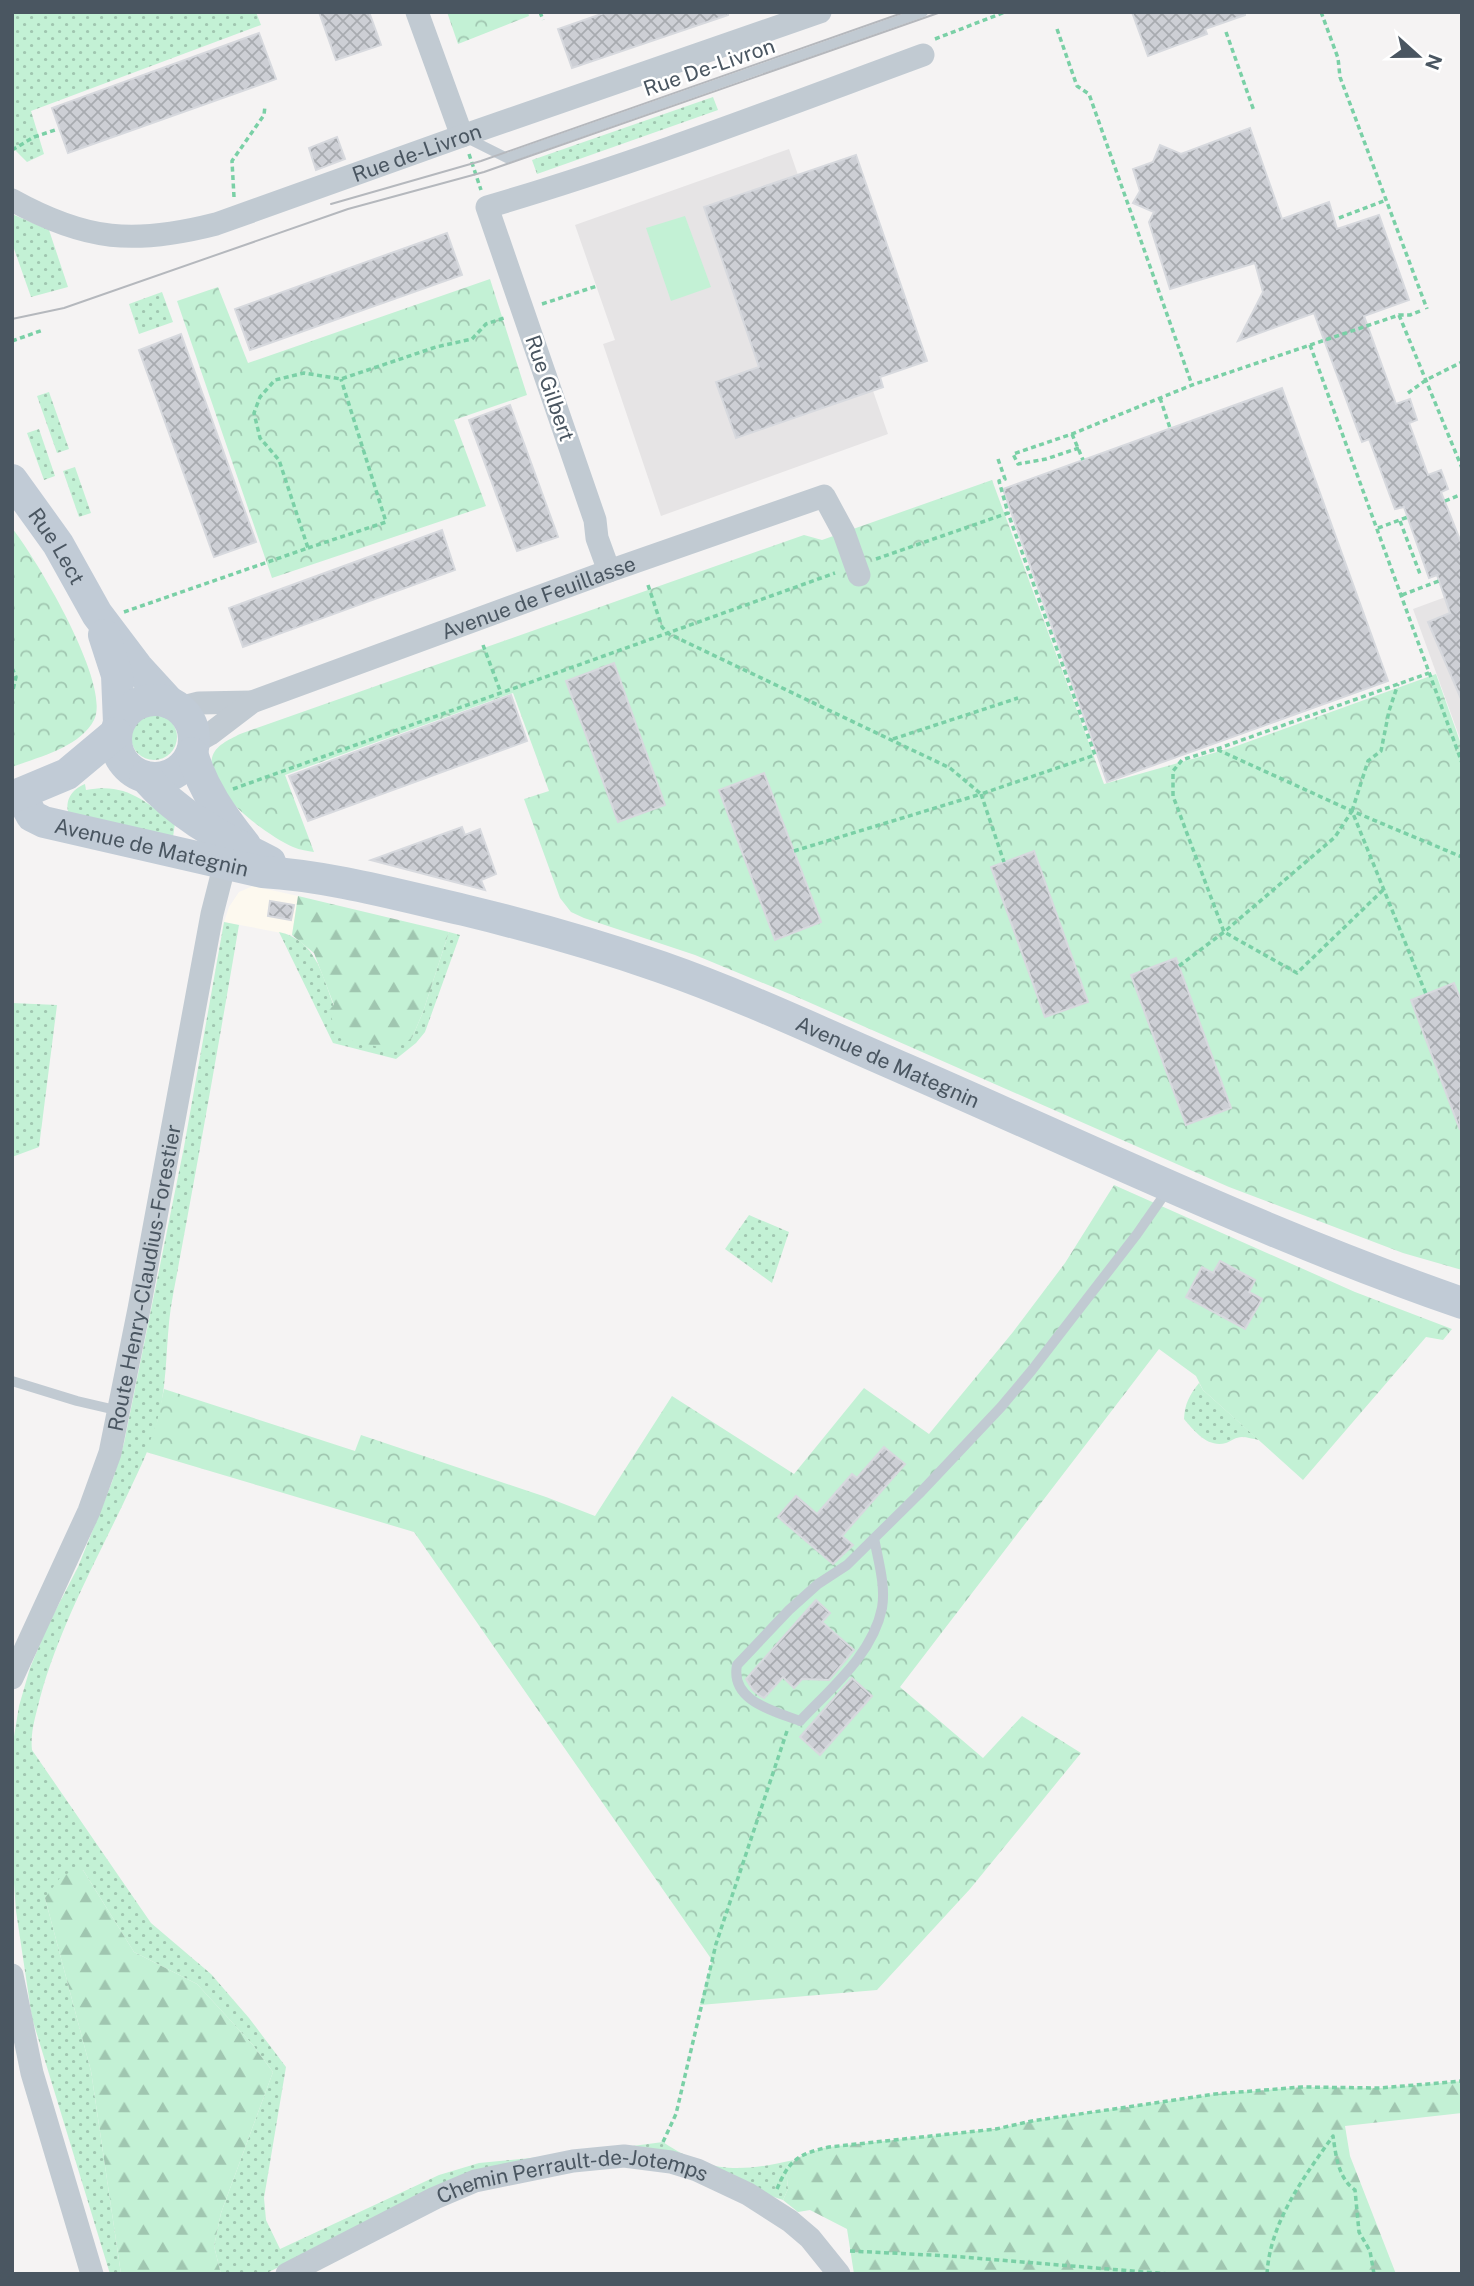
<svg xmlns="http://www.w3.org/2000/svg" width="1474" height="2286" viewBox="0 0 1474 2286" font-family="'Public Sans',sans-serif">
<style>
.commercial{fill:#fdf9ef}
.education{fill:#e6e4e5}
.grass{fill:url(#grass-dots)}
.forest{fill:url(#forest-firs)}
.park{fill:url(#park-crowns)}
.pitch{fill:#c3f1d5}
.building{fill:url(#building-cross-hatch);stroke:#d7d9de;stroke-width:2}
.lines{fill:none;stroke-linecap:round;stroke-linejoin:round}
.path{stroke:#7ad0a6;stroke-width:3.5;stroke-dasharray:5 3.5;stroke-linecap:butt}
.lane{stroke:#c1cad2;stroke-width:10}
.street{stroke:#c1cad2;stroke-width:23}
.secondary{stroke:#c1cbd6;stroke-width:32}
.tram{stroke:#b5b8bd;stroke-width:2}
.labels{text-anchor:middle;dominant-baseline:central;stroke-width:5;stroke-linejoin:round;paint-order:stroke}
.street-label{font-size:21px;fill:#4a5661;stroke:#fff}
</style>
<defs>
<pattern id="grass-dots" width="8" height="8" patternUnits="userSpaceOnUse" patternTransform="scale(1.75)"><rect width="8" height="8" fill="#c3f1d5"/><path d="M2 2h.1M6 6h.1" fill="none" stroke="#a0c6b0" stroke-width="1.8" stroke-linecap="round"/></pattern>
<pattern id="forest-firs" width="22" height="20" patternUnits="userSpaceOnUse" patternTransform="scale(1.75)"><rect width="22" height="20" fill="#c3f1d5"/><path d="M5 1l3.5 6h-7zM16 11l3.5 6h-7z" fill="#a0c6b0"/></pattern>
<pattern id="park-crowns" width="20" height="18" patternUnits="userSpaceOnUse" patternTransform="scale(1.75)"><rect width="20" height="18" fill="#c3f1d5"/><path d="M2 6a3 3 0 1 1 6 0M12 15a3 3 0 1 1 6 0" fill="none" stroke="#a0c6b0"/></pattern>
<pattern id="building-cross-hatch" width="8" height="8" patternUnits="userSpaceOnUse" patternTransform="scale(1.75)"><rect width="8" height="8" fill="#cdcfd5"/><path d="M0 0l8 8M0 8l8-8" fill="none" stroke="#a8abb0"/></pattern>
</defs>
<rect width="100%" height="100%" fill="#f5f3f3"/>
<polygon class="commercial" points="253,886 298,896 292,935 224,922 229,907 239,892"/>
<g class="education">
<polygon points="789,149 888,434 661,516 603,344 615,340 575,225"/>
<polygon points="1462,591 1462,744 1413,609"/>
</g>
<g class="grass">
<polygon points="256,12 261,25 31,111 44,154 27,162 12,147 12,13"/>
<polygon points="713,97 718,110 537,174 532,160"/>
<polygon points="12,214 49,230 68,287 31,297 12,243"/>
<polygon points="162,292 173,322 139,334 129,304"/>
<polygon points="49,392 69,449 57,453 37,396"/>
<polygon points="39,429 55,476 44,480 27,433"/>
<polygon points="75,467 91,513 79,517 63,471"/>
<circle cx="154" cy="737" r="23"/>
<path d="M85 784 86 790C126 782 144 801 175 823L173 837 69 814C64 801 72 789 85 784Z"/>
<path d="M224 922 239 925C218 1049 196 1172 173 1295 166 1330 168 1365 162 1400 158 1429 145 1458 132 1485 100 1554 60 1624 40 1698 36 1715 30 1732 32 1750L151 1923 211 1974 249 2018 286 2067 264 2198 266 2220 280 2249 439 2175 479 2163 570 2154 411 2200 265 2274H221L214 2246 221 2213 273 2072 252 2044 197 1984 134 1952 83 1870 45 1898 91 2071 121 2274H110L32 2018 16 1911 12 1854V1749L19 1706 30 1668 47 1627 78 1567 112 1482 124 1443 184 1147Z"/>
<path d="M279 932C316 940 322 975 334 1006L412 1038 423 1012 449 932 460 935 425 1032 416 1043 396 1059 333 1043Z"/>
<polygon points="12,1003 57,1005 39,1147 12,1157"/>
<polygon points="749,1215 789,1232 772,1283 725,1249"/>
<path d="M1199 1383 1203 1390 1259 1440C1253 1439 1247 1437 1242 1437 1236 1437 1231 1441 1226 1443 1208 1448 1195 1432 1184 1419 1185 1403 1189 1396 1199 1383Z"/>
<path d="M663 2142C710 2174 740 2172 794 2160L786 2168 788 2189 783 2200 625 2147Z"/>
</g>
<g class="forest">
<polygon points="298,896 449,932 423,1012 412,1038 392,1050 340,1038 328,1010 334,1005 314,953 292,935"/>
<polygon points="83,1870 134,1952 197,1984 252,2044 273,2072 221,2213 214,2246 221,2274 121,2274 91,2071 45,1898 62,1875"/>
<path d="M1462 2081V2113L1345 2126 1350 2156 1396 2274H854L847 2229 810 2210 798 2212 783 2200 788 2189 786 2168C798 2155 811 2151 828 2147L996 2129 1032 2121 1215 2094 1302 2087 1380 2088Z"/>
</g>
<g class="park">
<polygon points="447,12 528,12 529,16 458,44"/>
<polygon points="490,279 527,395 454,420 486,506 272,578 177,301 218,287 248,363"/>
<path d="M992 480 1104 784 1231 748 1436 674 1462 747V1270L1403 1253 1229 1187 797 997 695 955 584 918 571 912 560 898 524 799 549 791 513 693 285 775 314 852C308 851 300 850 293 847 268 836 204 790 212 758 215 745 229 740 240 734L804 535 822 540Z"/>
<path d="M12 528C36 558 112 685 94 720 80 747 39 757 12 767Z"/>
<polygon points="1114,1185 1355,1292 1452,1329 1443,1340 1426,1337 1303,1480 1203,1390 1196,1376 1159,1349 900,1687 983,1758 1022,1716 1081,1753 970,1889 877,1990 700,2005 712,1960 414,1532 146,1452 157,1422 164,1389 355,1451 361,1435 546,1497 595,1516 672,1396 794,1474 864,1388 929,1434 1013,1332 1065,1263"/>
</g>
<polygon class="pitch" points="685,216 711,287 671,301 646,228"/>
<g class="building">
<polygon points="319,12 369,12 381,45 336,60"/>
<polygon points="607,12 728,12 728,15 572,68 558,29"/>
<polygon points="1132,12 1245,12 1245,15 1205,29 1207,34 1148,56"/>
<polygon points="259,33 276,79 68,153 52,108"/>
<polygon points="1250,128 1282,219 1329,202 1337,229 1379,215 1409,300 1364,316 1396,404 1410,399 1417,420 1409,423 1428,475 1441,470 1448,489 1441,492 1462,545 1462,701 1428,622 1450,613 1437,575 1429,578 1404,507 1395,509 1369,439 1362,442 1314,313 1238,341 1263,292 1255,263 1170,289 1149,222 1154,212 1133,203 1140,191 1133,169 1153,162 1160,145 1181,154"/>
<polygon points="337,137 345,159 316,170 309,148"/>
<polygon points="856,155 927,361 880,377 883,387 736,438 716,382 759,367 704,207"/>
<polygon points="447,233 462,275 250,350 235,309"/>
<polygon points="181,334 256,542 214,557 139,350"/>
<polygon points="1282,388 1388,681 1107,782 1003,489"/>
<polygon points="510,405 558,537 517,551 469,420"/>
<polygon points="442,530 455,570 243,647 229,608"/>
<polygon points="614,663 665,805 618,822 566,681"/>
<polygon points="511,695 527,741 308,821 289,776"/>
<polygon points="764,773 821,922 775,940 719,790"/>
<polygon points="462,827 465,835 480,829 496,874 481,880 485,890 371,860"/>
<polygon points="1034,851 1088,1002 1045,1017 991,867"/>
<polygon points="270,901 294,905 291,920 268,916"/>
<polygon points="1176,958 1231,1108 1186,1125 1131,975"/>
<polygon points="1454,983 1462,1003 1460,1130 1411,1000"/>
<polygon points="1220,1261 1255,1280 1249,1292 1262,1299 1245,1329 1186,1297 1202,1267 1213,1273"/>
<polygon points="884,1447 905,1464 842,1536 853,1545 833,1564 778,1517 796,1496 817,1514 852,1474 857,1478"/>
<polygon points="816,1600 830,1613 822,1622 854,1650 829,1680 802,1679 794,1688 783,1677 764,1698 760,1696 753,1690 746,1679"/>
<polygon points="852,1678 872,1696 820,1755 800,1737"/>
</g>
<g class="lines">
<g class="path">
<polyline points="540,12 543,20"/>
<polyline points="1321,12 1338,58 1340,77 1427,309"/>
<polyline points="1057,29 1077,86 1089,94 1192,385"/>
<polyline points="1226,32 1254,111"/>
<polyline points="935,39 1005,12"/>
<polyline points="12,150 34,137 55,130"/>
<polyline points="469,154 481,190"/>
<polyline points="234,197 232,161 264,115 265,106"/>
<polyline points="1339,218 1386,200"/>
<polyline points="542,304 597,286"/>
<polyline points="1399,315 1462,468"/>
<polyline points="12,341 43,330"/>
<polyline points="1310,345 1462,763"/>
<polyline points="1408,393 1426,380 1462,362"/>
<polyline points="1160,398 1170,428"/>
<polyline points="1072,434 1083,460"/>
<polyline points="1079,448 1046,459 1018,464 1013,454 1072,434 1192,385 1399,315 1410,315 1423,310"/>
<polyline points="1445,501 1462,494"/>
<polyline points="1400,521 1420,574"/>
<polyline points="1378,528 1408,517"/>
<polyline points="308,548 386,522 341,379"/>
<polyline points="876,559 1008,513 999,481 1005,479 998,459"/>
<polyline points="648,585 662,627 669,634 950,768 981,794 1095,755 1008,513"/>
<polyline points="1402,595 1439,581"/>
<polyline points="124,612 308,548 279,460 260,438 254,413 260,397 275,380 304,373 341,379 436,347 472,339 486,324 504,318"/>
<polyline points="483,645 501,693"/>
<polyline points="12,668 16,677 12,694"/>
<polyline points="893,739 1018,698"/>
<polyline points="1217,749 1429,673"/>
<polyline points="233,789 835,573"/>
<polyline points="1352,811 1368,761 1381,751 1389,711 1398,684"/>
<polyline points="794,851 981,794 1004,862"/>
<polyline points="1383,890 1297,973 1224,932 1173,796 1173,771 1182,760 1216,749 1352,811 1462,857"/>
<polyline points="1179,966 1224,932 1335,837 1352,811 1426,994"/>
<polyline points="663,2142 676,2114 716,1944 787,1731"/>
<path d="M777 2189C789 2160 798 2154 829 2147L996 2129 1032 2121 1215 2094 1302 2087 1380 2088 1462 2081"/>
<polyline points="850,2251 950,2256 1169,2274"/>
<path d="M1267 2274C1270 2222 1304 2177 1333 2136 1336 2156 1338 2178 1355 2190L1359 2232 1370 2251 1374 2274"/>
</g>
<g class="lane">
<polyline points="465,137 507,158 923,12"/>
<polyline points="12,1381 77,1401 120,1411"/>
<path d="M874 1538C878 1560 886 1586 882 1608 873 1654 831 1688 800 1721 774 1711 730 1701 737 1665L789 1610 818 1584 847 1565 919 1494 1001 1407 1032 1370 1137 1234 1169 1188"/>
</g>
<g class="street">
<polyline points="417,12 462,136"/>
<path id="s1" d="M12 200C86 241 134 245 216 224L462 136 820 12"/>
<path d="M609 571 597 538 595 520 487 207C635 164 779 108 923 55"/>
<polyline points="179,708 199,703 252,702"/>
<path id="s2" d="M194 743 210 734 252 702 609 571 824 496 844 533 859 575"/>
<path id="s3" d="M12 1678 89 1511 110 1453 139 1309 212 914 225 863"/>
<polyline points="12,1975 32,2073 92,2274"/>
<path id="s4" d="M287 2274 435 2198 475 2181 573 2161 624 2156 671 2162 697 2170 748 2194 790 2221 810 2238 839 2274"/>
</g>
<g class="secondary">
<path id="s5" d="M12 480 58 544 97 614 137 667 170 703"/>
<polyline points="104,635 117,675 119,723"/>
<circle cx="155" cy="739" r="39"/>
<path d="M192 753C202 788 222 816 245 845"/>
<path d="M145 777C181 818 222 837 270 862"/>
<path id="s6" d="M20 794 32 816 44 822 262 872C330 876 398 895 464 910 530 926 597 945 661 967 744 996 824 1034 905 1069 1089 1149 1271 1237 1462 1303"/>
<polyline points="12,797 67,774 116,733"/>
</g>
<g class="tram">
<polyline points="331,204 481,161 905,12"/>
<polyline points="12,319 64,308 348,209 484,172 941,12"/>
</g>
</g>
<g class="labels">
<g class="street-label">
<text transform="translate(709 67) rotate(-19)">Rue De-Livron</text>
<text stroke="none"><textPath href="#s1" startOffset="425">Rue de-Livron</textPath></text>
<text transform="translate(550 388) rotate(71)">Rue Gilbert</text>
<text stroke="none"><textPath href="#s5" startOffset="80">Rue Lect</textPath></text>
<text stroke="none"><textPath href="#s2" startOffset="376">Avenue de Feuillasse</textPath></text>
<text stroke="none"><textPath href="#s6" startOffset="149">Avenue de Mategnin</textPath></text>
<text stroke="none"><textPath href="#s6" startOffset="919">Avenue de Mategnin</textPath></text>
<text stroke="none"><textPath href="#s3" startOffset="424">Route Henry-Claudius-Forestier</textPath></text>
<text stroke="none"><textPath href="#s4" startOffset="308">Chemin Perrault-de-Jotemps</textPath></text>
</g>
</g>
<rect width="1474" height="2286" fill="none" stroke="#4a5661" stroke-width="28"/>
<g transform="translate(1418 56) rotate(111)" stroke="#ffffff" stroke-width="5" paint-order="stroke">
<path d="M0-5L12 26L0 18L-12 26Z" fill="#4a5661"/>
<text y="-10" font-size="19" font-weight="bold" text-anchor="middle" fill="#4a5661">N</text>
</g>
</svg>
